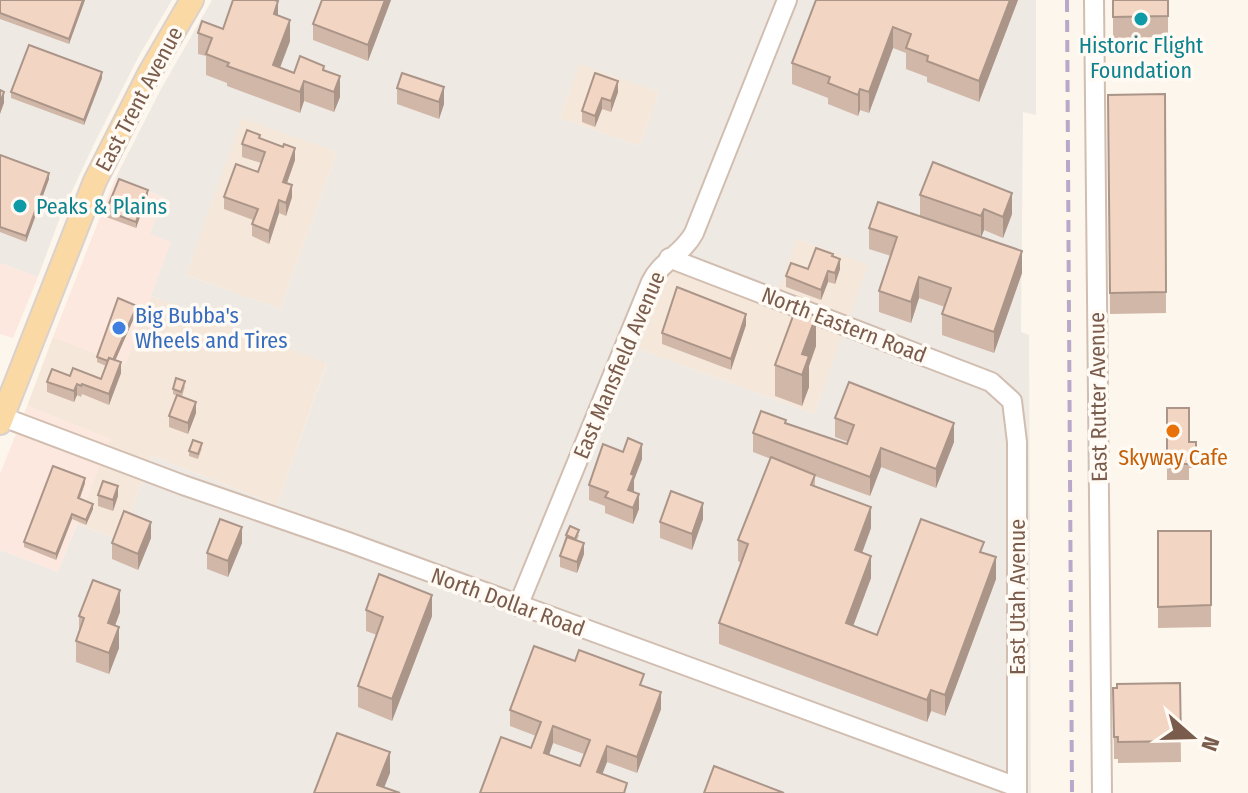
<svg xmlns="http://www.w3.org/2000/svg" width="1248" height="793" viewBox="0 0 1248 793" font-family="'Fira Sans Condensed',sans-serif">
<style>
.residential{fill:#f5e8da}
.commercial{fill:#fde8e0}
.industrial{fill:#efe9e4;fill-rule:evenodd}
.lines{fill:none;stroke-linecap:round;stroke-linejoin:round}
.minor-casing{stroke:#d1beb0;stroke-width:22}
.major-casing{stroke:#dad1cd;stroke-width:26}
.minor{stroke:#fff;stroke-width:18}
.major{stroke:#fbd9a5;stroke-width:22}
.rail{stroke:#b9a8c9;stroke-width:4;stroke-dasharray:12 8;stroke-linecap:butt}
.wall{fill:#d1b7a8;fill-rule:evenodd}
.shaded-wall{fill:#aa9588}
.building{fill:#f3d5c3;stroke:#aa9588;stroke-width:2;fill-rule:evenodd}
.culture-dot{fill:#0f9aa8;stroke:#fffaf3;stroke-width:3}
.shop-dot{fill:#3f7fe0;stroke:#fffaf3;stroke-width:3}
.food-dot{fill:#e8710a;stroke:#fffaf3;stroke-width:3}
.labels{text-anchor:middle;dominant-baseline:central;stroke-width:7;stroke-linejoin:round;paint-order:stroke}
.culture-label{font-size:22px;fill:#0d838f;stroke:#fffaf3}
.street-label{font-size:22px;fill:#7a5c4d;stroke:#fffaf3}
.shop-label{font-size:22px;fill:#366cbe;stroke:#fffaf3;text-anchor:start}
.food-label{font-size:22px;fill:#c56008;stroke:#fffaf3}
</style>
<rect width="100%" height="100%" fill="#fdf6ec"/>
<g class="residential">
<polygon points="579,63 659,92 640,146 560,118"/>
<polygon points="242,117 337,152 280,309 186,275"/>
<polygon points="797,239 869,265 814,414 638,349 670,266"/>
<polygon points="151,296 327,362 277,505 152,456 120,540 77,524 109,439 27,406 53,337 125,364"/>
</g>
<g class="commercial">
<polygon points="115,179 164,197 172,241 125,365 53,337"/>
<polygon points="0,263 38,277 13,338 0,334"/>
<polygon points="27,406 110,439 58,572 0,550 0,474"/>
</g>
<g class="industrial">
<polygon points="0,0 172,0 140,54 96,140 62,212 38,277 0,263"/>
<path d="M212 0H1036V115L1023 112 1021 332 1029 335 1031 793H0V550L58 572 77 524 120 540 152 456 277 505 327 363 151 296 171 242 150 234 164 197 115 179 161 89ZM579 64 659 92 640 146 560 118ZM242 118 337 152 280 309 186 275ZM797 239 868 265 814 414 638 349 670 266 773 305Z"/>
</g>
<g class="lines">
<g class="minor-casing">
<g id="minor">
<polyline points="1094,0 1102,793"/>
<polyline points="669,258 991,382 1012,401 1017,442 1017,793"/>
<polyline points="0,416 183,485 348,542 1017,787"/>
<path d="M518 606 651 282C661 261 683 254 694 233L787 0"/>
</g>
</g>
<g class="major-casing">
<polyline id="major" points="0,423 95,181 149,74 192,0"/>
</g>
<use href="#minor" class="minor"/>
<use href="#major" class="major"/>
<polyline class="rail" points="1067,0 1072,793"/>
</g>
<g class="wall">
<polygon points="0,0 85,0 69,44 0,19"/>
<polygon points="391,0 368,61 313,40 313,24"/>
<polygon points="816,0 1018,0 979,102 927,82 927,77 906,69 906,53 893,48 869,113 860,110 858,116 828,104 828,98 792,84 792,63"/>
<polygon points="1113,0 1168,0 1168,37 1113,38"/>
<polygon points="278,16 290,41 280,68 294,73 324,70 340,97 334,112 304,101 300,113 227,86 227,83 206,75 206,56 198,54 198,33"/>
<polygon points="595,73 618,92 611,112 602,109 595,127 582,122 582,111"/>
<polygon points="102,78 84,125 11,98 11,92"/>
<polygon points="397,88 444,104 439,119 397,104"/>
<polygon points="1165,94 1166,313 1110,314 1108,95"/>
<polygon points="260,138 295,160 287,183 292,197 286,216 279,213 269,244 252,236 252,224 253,220 224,209 224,197 258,172 261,163 242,157 242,144"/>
<polygon points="0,155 49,179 26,242 0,232"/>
<polygon points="148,195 136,228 106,217 106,211"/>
<polygon points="920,195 1012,214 1003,238 984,230 981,237 1022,273 994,353 942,335 942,314 945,307 919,298 911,323 879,312 879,291 891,256 869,249 869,228 966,232 920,216"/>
<polygon points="833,256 840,269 835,284 828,282 821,300 786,287 786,276 808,269"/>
<polygon points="137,311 115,360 121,373 109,405 82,394 81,397 77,395 74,402 47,392 47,382 70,376 101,379 106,366 97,362 97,357"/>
<polygon points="746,325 731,370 662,344 662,333"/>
<polygon points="816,346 809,366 809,387 802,406 775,396 775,365"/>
<polygon points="185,386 182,397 196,413 188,434 169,427 169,416 177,396 173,394 173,389"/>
<polygon points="1167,408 1189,442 1196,442 1196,468 1189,468 1189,480 1167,480"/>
<polygon points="835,418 954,442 936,488 881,467 870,496 815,476 815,486 871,528 862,553 871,578 853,626 877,635 984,553 996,579 945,716 931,711 927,722 719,644 719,623 741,563 738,561 738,540 771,459 753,452 753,433 786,423 847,444 848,442 835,437"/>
<polygon points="202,448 198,459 189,456 189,451"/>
<polygon points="642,459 634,480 634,492 639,509 633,524 605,513 605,506 589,500 589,485"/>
<polygon points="85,483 80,498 93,509 86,525 72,519 56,560 24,547 24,542"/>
<polygon points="98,495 118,496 113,511 98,506"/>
<polygon points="703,519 692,550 660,538 660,522"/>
<polygon points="1158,531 1211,531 1211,627 1158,628"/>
<polygon points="566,535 579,535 577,540 584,554 577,573 560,567 560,556"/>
<polygon points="151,538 138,570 112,559 112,543"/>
<polygon points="242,543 228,577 207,569 207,553"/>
<polygon points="366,610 432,616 392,721 358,707 358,686 377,635 366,631"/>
<polygon points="120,612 115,626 119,648 109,674 76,662 76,641 79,632 79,616"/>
<polygon points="1180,683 1181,762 1118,763 1118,759 1114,759 1113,688"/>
<path d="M644 686 661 709 637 773 607 762 602 774 627 793 531 748 536 736 510 726V710ZM553 743 584 754 580 766 549 755Z"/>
</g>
<g class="shaded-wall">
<polygon points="83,0 85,0 69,44 69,39"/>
<polygon points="385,0 391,0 368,61 368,45"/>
<polygon points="1010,0 1018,0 979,102 979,81"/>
<polygon points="278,1 278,22 274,14"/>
<polygon points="290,20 290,41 274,83 273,65"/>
<polygon points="893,27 893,48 869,113 869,92"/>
<polygon points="102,72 102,78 84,125 84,120"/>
<polygon points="340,76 340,97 334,112 334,92"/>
<polygon points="304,81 304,101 300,113 300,92"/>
<polygon points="618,81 618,92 611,112 611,101"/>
<polygon points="444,87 444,104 439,119 439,102"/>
<polygon points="860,89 860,110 858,116 858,95"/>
<polygon points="4,92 4,103 0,114 0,103"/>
<polygon points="602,98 602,109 595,127 595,116"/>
<polygon points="295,148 295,160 283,194 283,182"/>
<polygon points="49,173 49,179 26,242 26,236"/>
<polygon points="292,185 292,197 286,216 286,203"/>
<polygon points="148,190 148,195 136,228 136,222"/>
<polygon points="1012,193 1012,214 1003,238 1003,217"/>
<polygon points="279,200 279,213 269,244 269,231"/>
<polygon points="984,209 984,230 981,238 981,216"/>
<polygon points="1022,251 1022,273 994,353 994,332"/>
<polygon points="840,259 840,269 835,284 835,273"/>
<polygon points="828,271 828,282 821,300 821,290"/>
<polygon points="919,277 919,298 911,323 911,302"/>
<polygon points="137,306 137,311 112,368 112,362"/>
<polygon points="746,314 746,325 731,370 731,359"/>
<polygon points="816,316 816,346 809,366 809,387 802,406 802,354"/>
<polygon points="121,362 121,373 109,405 109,394"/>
<polygon points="77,384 77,395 74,402 74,391"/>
<polygon points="196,402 196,413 188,434 188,423"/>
<polygon points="954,423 954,442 936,488 936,469"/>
<polygon points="642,444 642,459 634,480 634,490 628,505 628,490 631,474"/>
<polygon points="881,448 881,467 870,496 870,477"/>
<polygon points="85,478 85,483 78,503 78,498"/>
<polygon points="118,486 118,496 113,511 113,500"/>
<polygon points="639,494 639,509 633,524 633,508"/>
<polygon points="703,503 703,519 692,550 692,534"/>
<polygon points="93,504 93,509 86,525 86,520"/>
<polygon points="871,507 871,528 855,572 855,550"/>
<polygon points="72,514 72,519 56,560 56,554"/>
<polygon points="151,522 151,538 138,570 138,554"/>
<polygon points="242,527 242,543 228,577 228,561"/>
<polygon points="584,543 584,554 577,573 577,562"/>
<polygon points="871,556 871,578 846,645 846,623"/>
<polygon points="996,557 996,579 945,716 945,695"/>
<polygon points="120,590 120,612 108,644 108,623"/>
<polygon points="432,595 432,616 392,721 392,699"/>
<polygon points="119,627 119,648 109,674 109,653"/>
<polygon points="931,690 931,711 927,722 927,700"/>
<polygon points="661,692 661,709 637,773 637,757"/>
<polygon points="553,726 553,743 544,769 544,753"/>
<polygon points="607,746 607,762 597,788 597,772"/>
<polygon points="390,752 390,773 382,793 377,785"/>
</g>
<g class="building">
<polygon points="0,0 83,0 69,39 0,13"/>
<polygon points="233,0 274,0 278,1 274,14 290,20 273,65 294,73 300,56 324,66 323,70 340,76 334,92 304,81 300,92 227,66 229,63 206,54 212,38 198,33 202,21 223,29"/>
<polygon points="322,0 385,0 368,45 313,24"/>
<polygon points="816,0 1010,0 979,81 927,61 928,56 906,48 911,34 893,27 869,92 860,89 858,95 828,83 830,77 792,63"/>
<polygon points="1113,0 1168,0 1168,16 1113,17"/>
<polygon points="29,45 102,72 84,120 11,92"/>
<polygon points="402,73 444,87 439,102 397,88"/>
<polygon points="595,73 618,81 611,101 602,98 595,116 582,111"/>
<polygon points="0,90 4,92 0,103"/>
<polygon points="1165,94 1166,292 1110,293 1108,95"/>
<polygon points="247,130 260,135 259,138 283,147 284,144 295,148 283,182 292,185 286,203 279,200 269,231 252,224 258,209 224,197 236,164 258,172 265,152 242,144"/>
<polygon points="0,155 49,173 26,236 0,227"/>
<polygon points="933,162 1012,193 1003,217 984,209 981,216 920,195"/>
<polygon points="119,179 148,190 136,222 106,211"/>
<polygon points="878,202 1022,251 994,332 942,314 951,288 919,277 911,302 879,291 897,237 869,228"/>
<polygon points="816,248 833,254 832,256 840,259 835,273 828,271 821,290 786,276 791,263 808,269"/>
<polygon points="677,287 746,314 731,359 662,333"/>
<polygon points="118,298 137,306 113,360 109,358 108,361 97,357"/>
<polygon points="796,308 816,316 802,354 809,356 802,375 775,365"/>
<polygon points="109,358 121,362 109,394 82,384 81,386 77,384 74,391 47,382 52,369 70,376 73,368 101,379"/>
<polygon points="176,378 185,381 181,392 173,389"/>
<polygon points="849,382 954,423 936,469 881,448 870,477 753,433 761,411 786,420 785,423 847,444 854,425 835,418"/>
<polygon points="177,395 196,402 188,423 169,416"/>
<polygon points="1167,408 1189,408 1189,442 1196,442 1196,452 1189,452 1189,464 1167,464"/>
<polygon points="628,438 642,444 631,474 634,475 628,490 639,494 633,508 605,497 608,492 589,485 603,444 623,452"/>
<polygon points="193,440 202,443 198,454 189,451"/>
<polygon points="771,457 815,475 811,485 871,507 855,550 871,556 846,623 877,635 921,519 984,542 980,552 996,557 945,695 931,690 927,700 719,623 748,544 738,540"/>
<polygon points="53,466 85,478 78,498 93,504 86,520 72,514 56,554 24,542"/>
<polygon points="103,481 118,486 113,500 98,495"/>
<polygon points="671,491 703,503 692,534 660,522"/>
<polygon points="124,511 151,522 138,554 112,543"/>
<polygon points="220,519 242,527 228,561 207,553"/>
<polygon points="570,526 579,530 575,539 566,535"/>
<polygon points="1158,531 1211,531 1211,605 1158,607"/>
<polygon points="567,537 584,543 577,562 560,556"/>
<polygon points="379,574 432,595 392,699 358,686 383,617 366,610"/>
<polygon points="93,580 120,590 108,623 119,627 109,653 76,641 84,618 79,616"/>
<path d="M534 646 575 661 579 650 644 674 640 685 661 692 637 757 607 746 597 772 627 783 624 793H480L501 737 531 748 541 722 510 710ZM553 726 590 740 580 766 544 753Z"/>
<polygon points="1180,683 1181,741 1118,742 1118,737 1114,737 1113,688 1117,688 1117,684"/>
<polygon points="337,733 390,752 377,785 400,793 314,793"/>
<polygon points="714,766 784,793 704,793"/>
</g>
<g class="culture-dot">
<circle cx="1141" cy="19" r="8"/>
<circle cx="20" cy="206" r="8"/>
</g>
<circle class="shop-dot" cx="119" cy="328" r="8"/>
<circle class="food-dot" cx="1173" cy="431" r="8"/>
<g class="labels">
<g class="culture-label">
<text x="1141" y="45">Historic Flight<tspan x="1141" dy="25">Foundation</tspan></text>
<text x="36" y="206" text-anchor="start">Peaks &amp; Plains</text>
</g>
<g class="street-label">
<text transform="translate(139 99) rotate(-62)">East Trent Avenue</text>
<text transform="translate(844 325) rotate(21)">North Eastern Road</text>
<text transform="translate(619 365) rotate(-67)">East Mansfield Avenue</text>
<text transform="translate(1098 397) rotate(-91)">East Rutter Avenue</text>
<text transform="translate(1017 597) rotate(-90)">East Utah Avenue</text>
<text transform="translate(508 602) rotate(20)">North Dollar Road</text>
</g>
<g class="shop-label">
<text x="135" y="315">Big Bubba's<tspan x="135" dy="25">Wheels and Tires</tspan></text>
</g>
<g class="food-label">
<text x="1173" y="457">Skyway Cafe</text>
</g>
</g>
<g transform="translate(1192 737) rotate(110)" stroke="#fffaf3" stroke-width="6" paint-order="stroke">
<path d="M0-6L14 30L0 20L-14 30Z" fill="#7a5c4d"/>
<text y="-12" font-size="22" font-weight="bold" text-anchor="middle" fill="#7a5c4d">N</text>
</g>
</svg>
